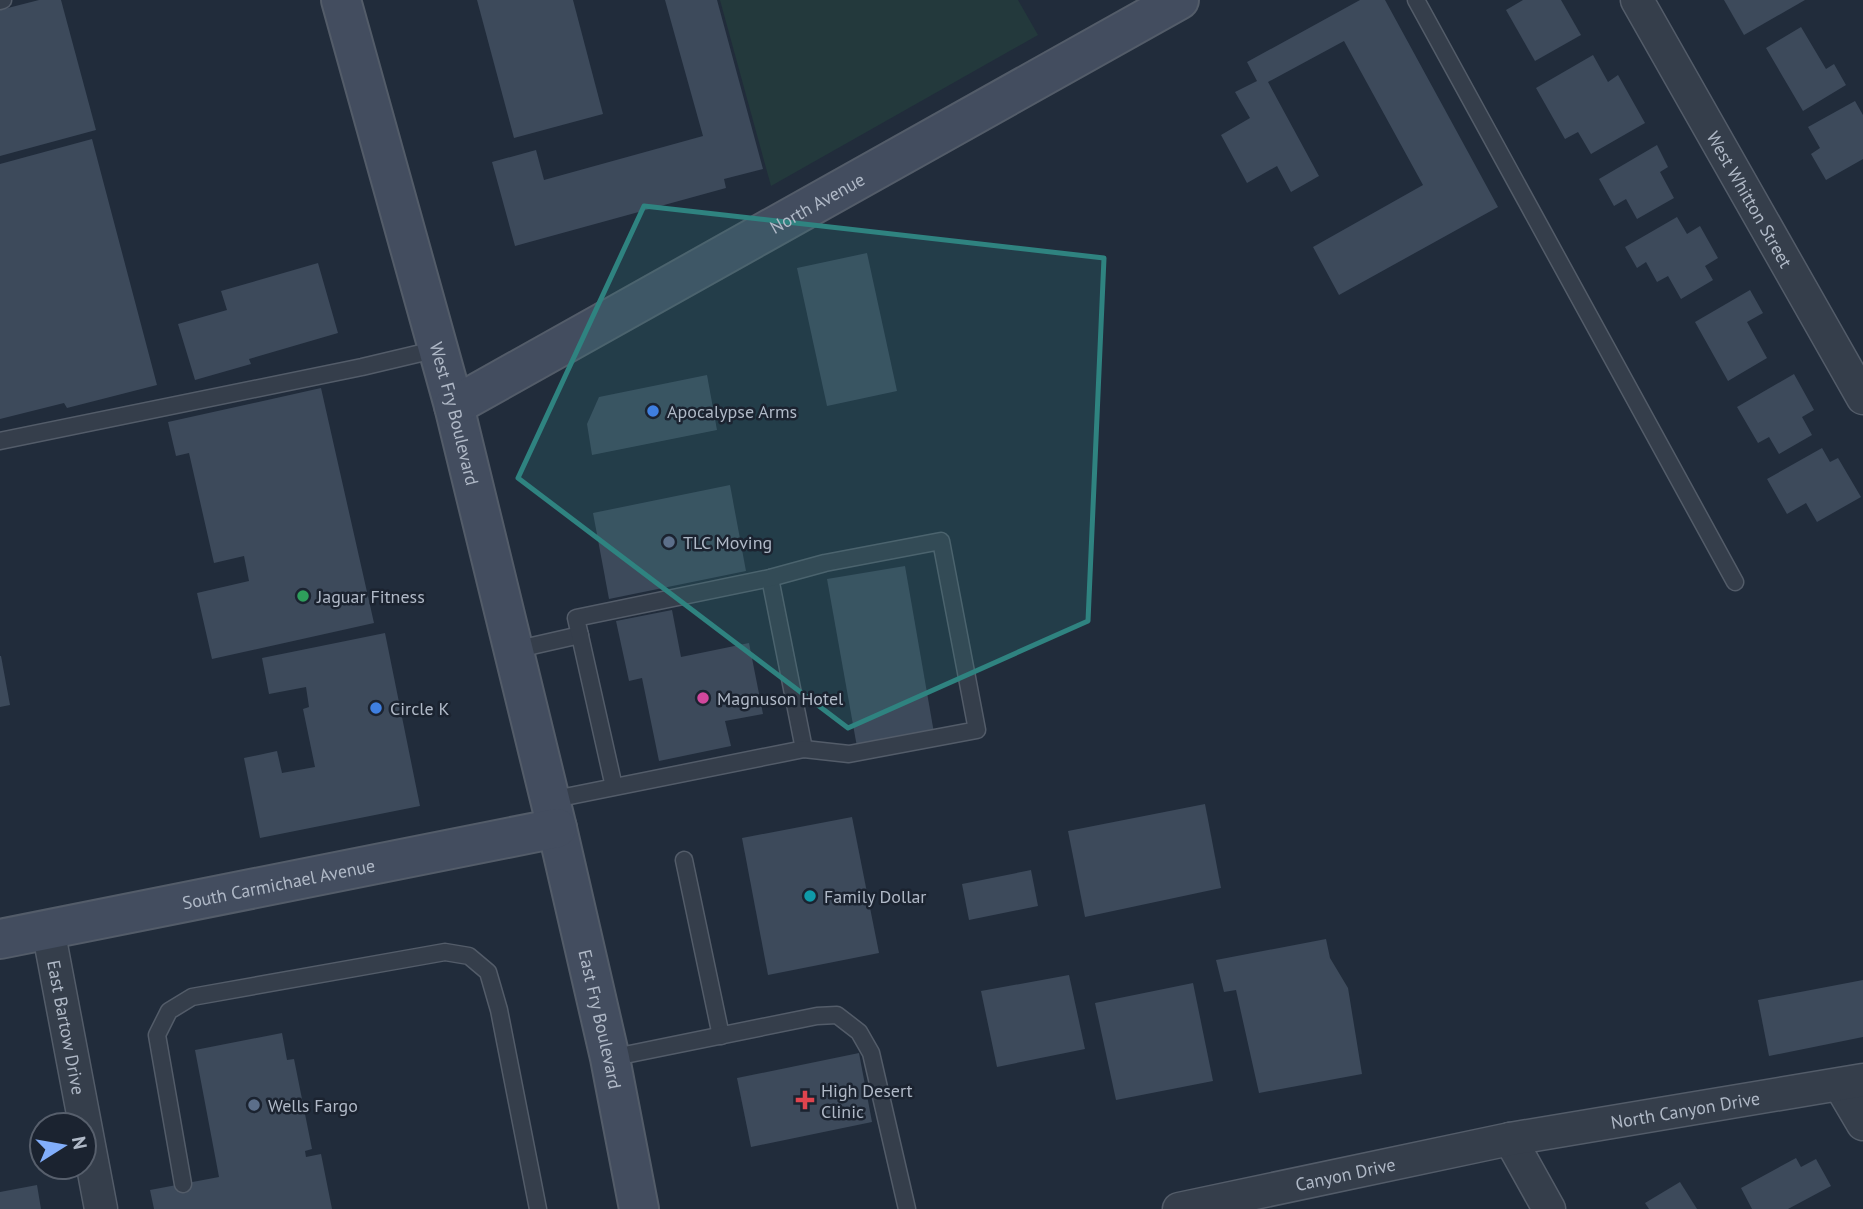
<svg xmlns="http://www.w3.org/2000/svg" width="1863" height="1209" viewBox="0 0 1863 1209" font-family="'PT Sans',sans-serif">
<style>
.green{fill:#23393c}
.building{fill:#3d4a5b}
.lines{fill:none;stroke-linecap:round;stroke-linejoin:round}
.lane-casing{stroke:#535c69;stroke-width:19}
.street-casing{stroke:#535c69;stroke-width:35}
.secondary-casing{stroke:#535c69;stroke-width:42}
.lane{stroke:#353e4b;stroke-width:16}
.street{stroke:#353e4b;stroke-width:32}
.secondary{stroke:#434d5f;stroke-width:38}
.marked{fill:#2f8380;fill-opacity:0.2;stroke:#2f8380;stroke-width:5;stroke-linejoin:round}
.shop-dot{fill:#3f7fe0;stroke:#1b2330;stroke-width:2.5}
.service-dot{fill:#5c6f8a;stroke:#1b2330;stroke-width:2.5}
.leisure-dot{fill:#2e9e5b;stroke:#1b2330;stroke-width:2.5}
.hotel-dot{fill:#d1479c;stroke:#1b2330;stroke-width:2.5}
.culture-dot{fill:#0f9aa8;stroke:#1b2330;stroke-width:2.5}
.health-dot{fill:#e0444e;stroke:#1b2330;stroke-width:2.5}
.labels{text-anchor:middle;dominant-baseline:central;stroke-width:5;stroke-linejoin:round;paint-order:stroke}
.street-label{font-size:18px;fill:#b0b9c7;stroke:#1b2330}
.poi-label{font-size:18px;fill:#b0b9c7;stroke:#1b2330;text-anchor:start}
</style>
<rect width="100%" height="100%" fill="#212c3b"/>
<polygon class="green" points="720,0 1018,0 1038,35 771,186"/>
<g class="building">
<polygon points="39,0 61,0 96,130 0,156 0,10"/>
<polygon points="477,0 573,0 603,114 514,138"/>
<polygon points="665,0 717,0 763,169 724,179 726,188 515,246 492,162 536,150 544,180 703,136"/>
<polygon points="1360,0 1385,0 1498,207 1339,295 1313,247 1423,185 1344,41 1268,82 1319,176 1291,192 1277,166 1247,183 1221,135 1250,118 1235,92 1257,81 1247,62"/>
<polygon points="1523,0 1561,0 1581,35 1535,61 1506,10"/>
<polygon points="1724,0 1805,0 1744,35"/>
<polygon points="1801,27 1826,69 1834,64 1846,85 1803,111 1766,48"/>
<polygon points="1593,55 1608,82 1618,75 1645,123 1591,154 1578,132 1565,139 1536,88"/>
<polygon points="1855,101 1863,115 1863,159 1826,180 1811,154 1820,148 1808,127"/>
<polygon points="92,139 157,385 67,408 64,403 0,419 0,164"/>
<polygon points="1657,145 1668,167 1660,172 1674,198 1637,219 1626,199 1614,206 1599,179"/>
<polygon points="1677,217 1687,234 1700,226 1718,258 1705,266 1713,280 1681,299 1668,276 1657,282 1646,262 1637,268 1625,247"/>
<polygon points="867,253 897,391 827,406 797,268"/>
<polygon points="318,263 338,333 249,359 251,364 195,380 178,324 227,310 221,291"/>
<polygon points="1750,290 1763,313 1747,322 1767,358 1728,381 1695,322"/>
<polygon points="1794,374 1814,410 1802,417 1812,435 1779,454 1769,437 1758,443 1737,407"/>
<polygon points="707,375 717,430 592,455 587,424 599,397"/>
<polygon points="321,388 374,623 212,659 197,593 249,581 244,556 214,563 189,453 176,456 168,422"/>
<polygon points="1822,448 1830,462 1838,458 1861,497 1817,522 1806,503 1787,514 1767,479"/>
<polygon points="730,485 746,571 609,599 593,513"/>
<polygon points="905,566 934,733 857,747 827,579"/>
<polygon points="672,610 681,657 749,643 763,714 725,721 731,746 659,761 642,678 629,681 616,621"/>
<polygon points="385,633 420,806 260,838 244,758 277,751 282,773 315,767 303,709 309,707 306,687 269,694 262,658"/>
<polygon points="0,656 1,656 10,705 0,707"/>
<polygon points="1205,804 1221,888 1085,917 1068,831"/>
<polygon points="852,817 879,953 768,975 742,838"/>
<polygon points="1031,870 1038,906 969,920 962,884"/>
<polygon points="1326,939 1330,958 1348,988 1362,1074 1259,1093 1236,990 1224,992 1216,960"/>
<polygon points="1069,975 1085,1049 997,1067 981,991"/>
<polygon points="1863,980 1863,1037 1769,1056 1758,1000"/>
<polygon points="1193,983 1213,1081 1116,1100 1095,1003"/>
<polygon points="282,1033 287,1060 294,1059 312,1149 305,1151 306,1157 321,1154 332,1209 154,1209 150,1190 219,1177 195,1050"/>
<polygon points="859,1053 872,1122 751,1147 737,1078"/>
<polygon points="1796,1158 1801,1167 1816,1159 1831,1186 1788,1209 1752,1209 1741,1188"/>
<polygon points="1680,1182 1697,1209 1649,1209 1645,1203"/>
<polygon points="37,1185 41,1209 0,1209 0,1192"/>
</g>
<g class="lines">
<g class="lane-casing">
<g id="lane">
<polyline points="1416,0 1735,582"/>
<polyline points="0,1 3,0"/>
<polyline points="0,441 362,367 438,349"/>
<polyline points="770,578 804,749"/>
<polyline points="514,650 580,635"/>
<polyline points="550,800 804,749 849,754 977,730 941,541 825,563 770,578 576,618 614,787"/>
<polyline points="684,860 721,1036"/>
<polyline points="610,1058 817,1016 837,1015 859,1032 871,1053 907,1209"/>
<polyline points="183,1184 157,1035 169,1011 192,997 445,952 469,956 488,972 499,1010 538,1209"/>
</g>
</g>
<g class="street-casing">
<g id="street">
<path id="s1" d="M1637 0 1863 398"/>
<path id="s2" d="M48 929 101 1209"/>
<polyline points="1840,1085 1863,1124"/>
<polyline points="1510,1139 1549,1209"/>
<path id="s3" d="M1179 1209 1510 1139 1863 1080"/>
</g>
</g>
<g class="secondary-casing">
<g id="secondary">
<path id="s4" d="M341 0 454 406 557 828 610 1058 639 1209"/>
<path id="s5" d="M454 406 1179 0"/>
<path id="s6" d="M0 939 557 828"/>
</g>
</g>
<use href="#lane" class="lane"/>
<use href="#street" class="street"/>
<use href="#secondary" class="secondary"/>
</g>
<path class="marked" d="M644 206 1104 258 1088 621 848 728 518 478Z"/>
<g class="shop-dot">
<circle cx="653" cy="411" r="7"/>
<circle cx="376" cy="708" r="7"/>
</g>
<g class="service-dot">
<circle cx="669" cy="542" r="7"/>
<circle cx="254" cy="1105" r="7"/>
</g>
<circle class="leisure-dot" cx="303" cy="596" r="7"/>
<circle class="hotel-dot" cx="703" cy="698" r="7"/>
<circle class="culture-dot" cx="810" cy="896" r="7"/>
<path class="health-dot" d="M801.5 1089.5h7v7h7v7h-7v7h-7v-7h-7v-7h7z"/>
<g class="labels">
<g class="street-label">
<text stroke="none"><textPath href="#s1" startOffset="229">West Whitton Street</textPath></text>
<text stroke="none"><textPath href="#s5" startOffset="416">North Avenue</textPath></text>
<text stroke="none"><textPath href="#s4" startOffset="429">West Fry Boulevard</textPath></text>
<text stroke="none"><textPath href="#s6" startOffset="284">South Carmichael Avenue</textPath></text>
<text stroke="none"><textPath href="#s4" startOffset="1052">East Fry Boulevard</textPath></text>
<text stroke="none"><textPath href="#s2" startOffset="100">East Bartow Drive</textPath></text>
<text stroke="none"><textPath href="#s3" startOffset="516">North Canyon Drive</textPath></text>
<text stroke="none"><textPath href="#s3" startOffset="170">Canyon Drive</textPath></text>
</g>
<g class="poi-label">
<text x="667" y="411">Apocalypse Arms</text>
<text x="683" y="542">TLC Moving</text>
<text x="317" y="596">Jaguar Fitness</text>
<text x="717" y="698">Magnuson Hotel</text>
<text x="390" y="708">Circle K</text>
<text x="824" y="896">Family Dollar</text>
<text x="821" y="1090">High Desert<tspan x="821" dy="21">Clinic</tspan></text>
<text x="268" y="1105">Wells Fargo</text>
</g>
</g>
<g transform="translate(63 1146) rotate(79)"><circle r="33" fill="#1b2330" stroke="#575f6c" stroke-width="2"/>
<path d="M0-5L12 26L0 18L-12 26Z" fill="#82aefb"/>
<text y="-10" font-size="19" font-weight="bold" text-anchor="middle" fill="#b0b9c7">N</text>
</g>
</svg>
